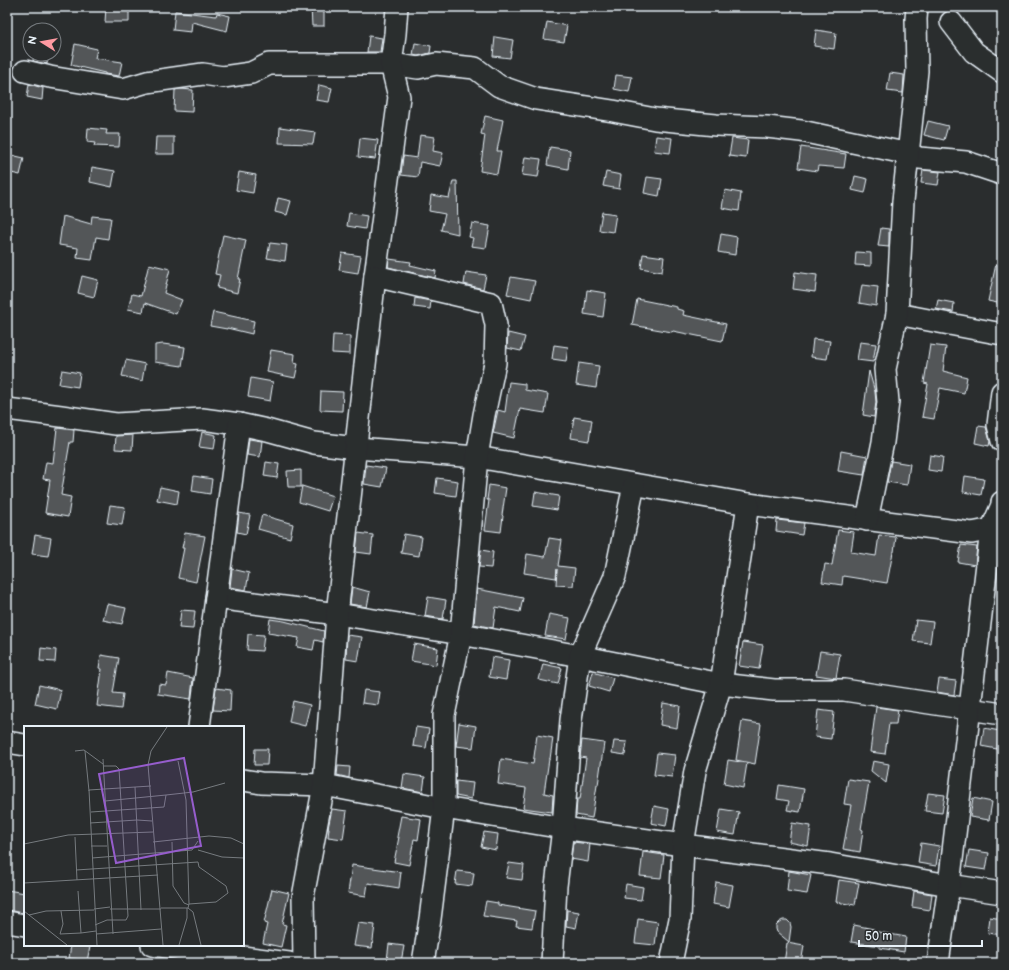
<svg xmlns="http://www.w3.org/2000/svg" width="1009" height="970" viewBox="0 0 1009 970" font-family="'Balsamiq Sans',sans-serif">
<style>
.building{fill:#535759;stroke:#e8f1f8}
.lines{fill:none;stroke-linecap:round;stroke-linejoin:round}
.minor-casing{stroke:#e8f1f8;stroke-width:24}
.minor{stroke:#2a2d2e;stroke-width:21}
.inset-road{fill:none;stroke:#767b7f;stroke-width:1}
.view{fill:#965dcd;fill-opacity:0.15;stroke:#965dcd;stroke-width:2}
.inset-edge{fill:none;stroke:#e8f1f8;stroke-width:2}
</style>
<rect width="100%" height="100%" fill="#2a2d2e"/>
<filter id="ink" filterUnits="userSpaceOnUse"><feTurbulence type="fractalNoise" baseFrequency=".025" numOctaves="2"/><feDisplacementMap in="SourceGraphic" scale="8" xChannelSelector="R" yChannelSelector="G"/><feConvolveMatrix kernelMatrix="1 2 1 2 8 2 1 2 1" color-interpolation-filters="sRGB"/></filter>
<g filter="url(#ink)">
<g class="building">
<polygon points="106,7 129,7 129,22 105,22"/>
<polygon points="311,7 324,7 324,26 312,26"/>
<polygon points="175,11 216,16 217,13 230,16 227,31 192,22 191,32 173,30"/>
<polygon points="547,22 567,26 564,42 544,39"/>
<polygon points="816,30 836,33 834,49 814,46"/>
<polygon points="369,36 382,38 380,52 367,52"/>
<polygon points="495,37 513,40 510,58 493,56"/>
<polygon points="415,43 431,46 430,53 418,56 413,55"/>
<polygon points="75,44 97,49 95,58 122,62 119,76 105,74 105,73 71,65"/>
<polygon points="34,54 48,54 47,64 33,61"/>
<polygon points="890,73 904,75 903,93 887,91"/>
<polygon points="616,75 632,77 629,92 614,89"/>
<polygon points="29,84 43,88 42,100 27,97"/>
<polygon points="319,85 332,88 329,102 316,100"/>
<polygon points="180,89 193,90 192,112 174,111 175,90"/>
<polygon points="485,116 503,120 497,151 501,151 497,174 480,171 485,135 481,134"/>
<polygon points="928,121 948,126 944,140 924,135"/>
<polygon points="280,127 315,132 313,144 279,143"/>
<polygon points="88,128 107,130 106,134 120,134 119,147 94,146 95,143 87,142"/>
<polygon points="420,135 435,137 433,151 443,153 440,166 420,162 418,177 401,175 403,156 417,158"/>
<polygon points="656,136 672,138 670,153 654,151"/>
<polygon points="156,137 174,137 174,154 155,154"/>
<polygon points="360,138 378,140 375,159 358,157"/>
<polygon points="732,138 748,140 746,158 729,156"/>
<polygon points="550,147 570,150 568,169 547,165"/>
<polygon points="801,147 846,154 844,168 818,166 817,171 798,168"/>
<polygon points="7,154 24,158 20,175 7,172"/>
<polygon points="525,157 541,159 538,177 522,175"/>
<polygon points="92,167 115,171 112,187 90,182"/>
<polygon points="923,170 940,172 938,185 921,183"/>
<polygon points="239,172 256,175 253,193 236,190"/>
<polygon points="606,172 621,175 619,189 603,186"/>
<polygon points="855,176 868,179 865,193 852,190"/>
<polygon points="647,177 662,179 659,196 644,193"/>
<polygon points="453,181 457,181 458,234 441,230 445,214 429,211 431,195 449,198"/>
<polygon points="725,190 741,193 739,211 722,208"/>
<polygon points="278,198 291,201 287,215 275,212"/>
<polygon points="602,212 616,214 613,232 599,230"/>
<polygon points="349,213 367,216 365,229 347,226"/>
<polygon points="63,216 91,224 92,216 111,218 108,239 96,237 92,260 77,258 78,248 59,245"/>
<polygon points="472,223 490,226 486,248 471,246 473,238 469,237"/>
<polygon points="881,228 889,229 889,247 878,246"/>
<polygon points="721,234 737,237 735,255 718,252"/>
<polygon points="223,235 246,240 238,279 240,279 237,293 217,288 220,275 215,274"/>
<polygon points="270,243 287,245 285,261 267,258"/>
<polygon points="856,252 871,253 871,266 855,265"/>
<polygon points="342,253 361,256 358,273 339,270"/>
<polygon points="643,254 664,257 662,272 641,268"/>
<polygon points="389,259 411,262 410,265 436,271 435,278 388,267"/>
<polygon points="149,264 170,269 164,293 182,300 176,314 145,303 143,312 128,309 132,294 141,296"/>
<polygon points="996,264 1002,264 1002,304 988,301"/>
<polygon points="466,272 486,275 483,289 464,284"/>
<polygon points="795,272 817,275 815,292 793,289"/>
<polygon points="82,276 98,280 94,297 78,293"/>
<polygon points="511,277 535,281 531,299 507,294"/>
<polygon points="862,285 878,287 876,306 859,303"/>
<polygon points="587,290 606,293 603,317 584,314"/>
<polygon points="415,298 431,301 430,309 414,307"/>
<polygon points="637,299 677,307 677,309 684,311 683,315 726,324 722,341 673,331 672,332 632,325"/>
<polygon points="938,300 954,303 953,312 936,309"/>
<polygon points="213,312 254,321 252,334 227,328 227,329 210,326"/>
<polygon points="508,333 525,337 521,351 507,348"/>
<polygon points="333,335 350,336 350,354 332,353"/>
<polygon points="813,339 830,341 827,359 811,357"/>
<polygon points="860,342 876,344 873,362 857,360"/>
<polygon points="163,344 185,347 182,366 155,362 155,345"/>
<polygon points="554,345 568,347 566,361 552,359"/>
<polygon points="930,345 946,347 943,371 967,377 964,393 940,388 934,419 922,417 928,384 924,383"/>
<polygon points="271,350 295,354 294,363 298,364 295,378 267,372"/>
<polygon points="126,360 145,364 142,381 122,376"/>
<polygon points="579,363 599,366 596,388 576,385"/>
<polygon points="62,370 80,373 78,387 59,384"/>
<polygon points="869,371 875,392 876,402 874,417 863,415"/>
<polygon points="251,378 273,382 270,401 248,397"/>
<polygon points="509,382 525,384 525,390 548,394 545,413 520,409 514,438 493,433 498,410 505,412"/>
<polygon points="321,391 343,392 342,411 320,410"/>
<polygon points="574,417 592,420 589,441 571,438"/>
<polygon points="978,426 986,427 990,441 989,446 975,443"/>
<polygon points="57,428 74,430 73,442 70,442 61,495 71,497 68,517 45,513 50,480 43,479 46,462 53,463"/>
<polygon points="202,432 216,435 214,449 199,447"/>
<polygon points="133,435 132,450 115,449 116,436"/>
<polygon points="249,439 262,441 260,457 247,455"/>
<polygon points="841,451 867,456 864,475 838,471"/>
<polygon points="930,455 943,457 941,472 928,470"/>
<polygon points="891,461 910,464 907,485 887,482"/>
<polygon points="266,462 279,464 277,478 264,476"/>
<polygon points="366,465 386,468 382,487 364,484"/>
<polygon points="301,470 301,487 288,487 287,471"/>
<polygon points="194,476 212,479 210,494 192,491"/>
<polygon points="965,476 984,479 981,495 963,492"/>
<polygon points="437,478 458,481 456,496 435,493"/>
<polygon points="489,485 506,488 502,515 503,516 501,532 485,530 489,500 487,500"/>
<polygon points="302,486 333,496 328,511 299,502"/>
<polygon points="160,487 179,491 177,504 157,500"/>
<polygon points="535,492 559,496 557,510 533,506"/>
<polygon points="110,505 125,507 122,525 107,523"/>
<polygon points="239,513 250,515 246,534 237,532"/>
<polygon points="262,515 293,524 290,538 258,529"/>
<polygon points="777,520 804,523 802,535 776,531"/>
<polygon points="838,530 854,532 851,552 876,556 879,535 896,537 894,552 893,552 887,583 843,576 842,585 822,582 825,564 832,565"/>
<polygon points="185,533 205,536 196,582 178,578 184,548 182,548"/>
<polygon points="358,533 373,535 371,554 356,552"/>
<polygon points="404,534 422,537 419,556 401,553"/>
<polygon points="35,535 51,538 48,556 32,554"/>
<polygon points="549,538 562,540 558,566 575,568 573,586 556,585 557,569 556,578 524,573 527,554 545,557"/>
<polygon points="961,545 977,547 975,565 958,562"/>
<polygon points="481,550 493,552 491,568 479,567"/>
<polygon points="232,569 249,573 246,590 230,587"/>
<polygon points="352,587 370,592 367,607 350,604"/>
<polygon points="477,589 523,598 520,612 496,607 493,628 474,624"/>
<polygon points="428,597 446,600 443,619 425,616"/>
<polygon points="107,604 126,608 122,624 103,620"/>
<polygon points="181,610 195,611 193,629 179,628"/>
<polygon points="549,614 570,618 566,639 545,636"/>
<polygon points="270,619 284,621 324,631 323,642 315,640 313,650 297,647 299,638 268,633"/>
<polygon points="916,620 933,622 930,643 913,641"/>
<polygon points="248,634 264,635 262,651 247,650"/>
<polygon points="347,635 362,637 358,661 346,659"/>
<polygon points="743,642 763,645 759,669 739,666"/>
<polygon points="414,644 438,648 436,665 411,661"/>
<polygon points="41,648 56,650 55,662 40,661"/>
<polygon points="820,651 840,654 836,678 816,675"/>
<polygon points="101,655 119,658 113,693 123,694 121,709 97,706 102,669 99,668"/>
<polygon points="492,657 509,660 506,680 489,677"/>
<polygon points="543,664 562,668 558,684 539,680"/>
<polygon points="593,672 613,678 609,692 589,686"/>
<polygon points="168,673 193,678 191,699 158,694 159,684 166,685"/>
<polygon points="939,679 956,681 954,695 937,692"/>
<polygon points="39,685 61,690 57,709 35,704"/>
<polygon points="216,688 231,690 230,711 213,710"/>
<polygon points="364,690 380,692 378,705 362,703"/>
<polygon points="293,701 310,705 305,726 289,722"/>
<polygon points="663,703 680,706 677,728 660,725"/>
<polygon points="876,707 898,710 896,724 889,724 885,754 870,752"/>
<polygon points="818,710 834,712 831,739 815,737"/>
<polygon points="742,721 761,724 755,764 736,760"/>
<polygon points="459,723 476,726 473,748 456,746"/>
<polygon points="416,727 429,729 426,748 413,746"/>
<polygon points="984,728 1000,731 997,749 981,746"/>
<polygon points="537,735 553,738 550,759 549,759 544,793 553,795 552,812 523,808 526,788 498,784 501,759 533,764"/>
<polygon points="582,740 604,743 598,785 597,785 592,818 576,815 577,799 580,799 586,758 580,757"/>
<polygon points="614,741 627,742 625,755 612,753"/>
<polygon points="255,749 268,749 267,765 254,765"/>
<polygon points="657,753 675,755 672,777 654,775"/>
<polygon points="728,760 747,763 743,788 724,784"/>
<polygon points="873,761 889,764 886,783 871,771"/>
<polygon points="338,766 350,767 349,778 337,775"/>
<polygon points="404,774 425,777 423,792 402,788"/>
<polygon points="848,779 869,782 861,829 863,830 860,852 843,849 851,805 844,804"/>
<polygon points="456,781 473,783 471,799 456,796"/>
<polygon points="779,785 804,789 800,812 787,810 789,801 777,799"/>
<polygon points="928,793 945,795 942,813 925,811"/>
<polygon points="973,798 992,802 989,820 970,817"/>
<polygon points="654,806 669,809 666,826 651,823"/>
<polygon points="332,809 347,811 343,839 328,837 329,828 328,828"/>
<polygon points="721,809 739,812 735,835 717,832"/>
<polygon points="401,816 421,819 418,840 414,839 409,865 394,862 399,837 397,837"/>
<polygon points="792,823 811,826 808,846 789,842"/>
<polygon points="484,832 498,834 496,850 481,847"/>
<polygon points="573,842 590,844 588,862 571,859"/>
<polygon points="921,843 939,846 936,866 918,863"/>
<polygon points="969,850 989,853 986,870 966,867"/>
<polygon points="643,852 664,855 661,878 640,876"/>
<polygon points="509,863 524,865 522,880 506,878"/>
<polygon points="352,865 401,872 399,888 368,883 366,896 348,893"/>
<polygon points="457,871 474,873 472,886 455,884"/>
<polygon points="789,871 811,875 807,894 787,891"/>
<polygon points="839,880 859,883 855,905 836,902"/>
<polygon points="716,882 733,885 729,907 713,904"/>
<polygon points="626,884 643,887 641,900 624,898"/>
<polygon points="272,889 289,893 282,924 286,925 281,947 263,943 267,924 264,923"/>
<polygon points="7,890 25,893 25,905 23,913 7,910"/>
<polygon points="914,891 932,894 930,910 912,907"/>
<polygon points="486,901 498,903 498,905 535,911 532,928 516,926 517,921 483,916"/>
<polygon points="567,910 579,912 576,928 566,926"/>
<polygon points="990,917 1002,919 1002,935 988,933"/>
<polygon points="638,919 658,922 655,945 635,943"/>
<polygon points="783,920 787,920 790,923 791,927 789,942 777,932 776,929 776,925 779,922"/>
<polygon points="358,923 375,925 372,948 354,946"/>
<polygon points="854,925 874,929 873,931 906,937 904,952 880,948 880,946 851,942"/>
<polygon points="787,943 804,946 801,963 784,963"/>
<polygon points="389,944 404,946 401,962 387,960"/>
<polygon points="71,945 90,947 87,961 69,958"/>
</g>
<g class="lines">
<g class="minor-casing">
<g id="minor">
<polyline points="951,22 974,52 1002,72"/>
<polyline points="25,71 50,77 123,89 147,82 203,74 223,77 251,73 269,64 391,64 418,68 436,64 475,68 499,86 536,99 613,111 655,119 716,125 767,127 801,131 909,154 919,158 966,162 1002,174"/>
<polyline points="375,276 399,97 391,64 395,34 397,7"/>
<polyline points="897,314 1002,334"/>
<polyline points="1002,392 998,425 1002,441"/>
<polyline points="7,409 61,416 116,424 202,419 239,424 267,430 314,443 356,448 477,457 748,504 972,533 1002,527"/>
<polyline points="867,520 883,442 888,402 885,369 897,314 903,201 917,71 916,19 917,7"/>
<polyline points="216,598 337,614 461,634 580,656 721,684 774,690 844,690 1002,714"/>
<polyline points="199,727 239,424"/>
<polyline points="7,742 25,745"/>
<polyline points="243,780 261,783 324,785 444,808 563,828 683,845 830,864 949,885 1002,893"/>
<polyline points="7,922 25,925"/>
<polyline points="152,945 289,963"/>
<polyline points="304,963 303,897 324,785 337,614 375,276 491,303 496,325 495,363 484,415 477,457 461,634 444,715 444,808 430,919 423,963"/>
<polyline points="552,963 556,886 563,828 571,720 580,656 615,576 634,485"/>
<polyline points="671,963 680,919 683,845 695,771 721,684 748,504"/>
<polyline points="938,963 949,885 991,530 1002,505 1002,502"/>
</g>
</g>
<use href="#minor" class="minor"/>
</g>
</g>
<g transform="translate(24 726)">
<rect width="220" height="220" fill="#2a2d2e"/>
<path class="inset-road" d="M51 25 60 24 79 38M61 25 65 65M79 33 89 208M154 35 162 74 165 178M111 61 117 184M142 69 169 66 201 57M67 86 140 81 142 69 81 75M66 97 113 94 128 95M51 111 53 154M129 116 185 110 207 112 220 118M148 116 149 160 160 177 165 179M0 118 44 109 129 106M67 120H83M174 124 198 131 220 132M68 132 168 124 174 115M52 144 174 136 175 141 202 160 204 167 192 176 165 178 164 182H137M0 157 134 149M164 182 169 186 177 219M70 183 86 181M86 183H137M0 185 43 219M37 185 39 198 36 208 57 207 54 165M5 189 22 185 70 184M71 199 83 194H102L104 190 95 43 92 40H79M57 207 72 205M72 208 137 203M73 219 65 64 127 60M139 219 124 39 127 25 143 1M155 219 163 192V182"/>
<path class="view" d="M160 32 177 120 92 137 75 48Z"/>
<rect width="220" height="220" class="inset-edge"/>
</g>
<rect width="1009" height="970" fill="none" stroke="#2a2d2e" stroke-width="24"/>
<rect x="12" y="12" width="985" height="946" fill="none" stroke="#e8f1f8" stroke-width="1.5" filter="url(#ink)"/>
<g transform="translate(42 42) rotate(281)"><circle r="19" fill="#2a2d2e" stroke="#767b7f"/>
<path d="M0-3L7 15L0 10L-7 15Z" fill="#ff9aa2"/>
<text y="-6" font-size="11" font-weight="bold" text-anchor="middle" fill="#e8f1f8">N</text>
</g>
<path d="M859 940v6h123v-6" fill="none" stroke="#e8f1f8" stroke-width="2"/>
<text x="865" y="940" font-size="12" fill="#e8f1f8" stroke="#2a2d2e" stroke-width="3" paint-order="stroke">50 m</text>
</svg>
